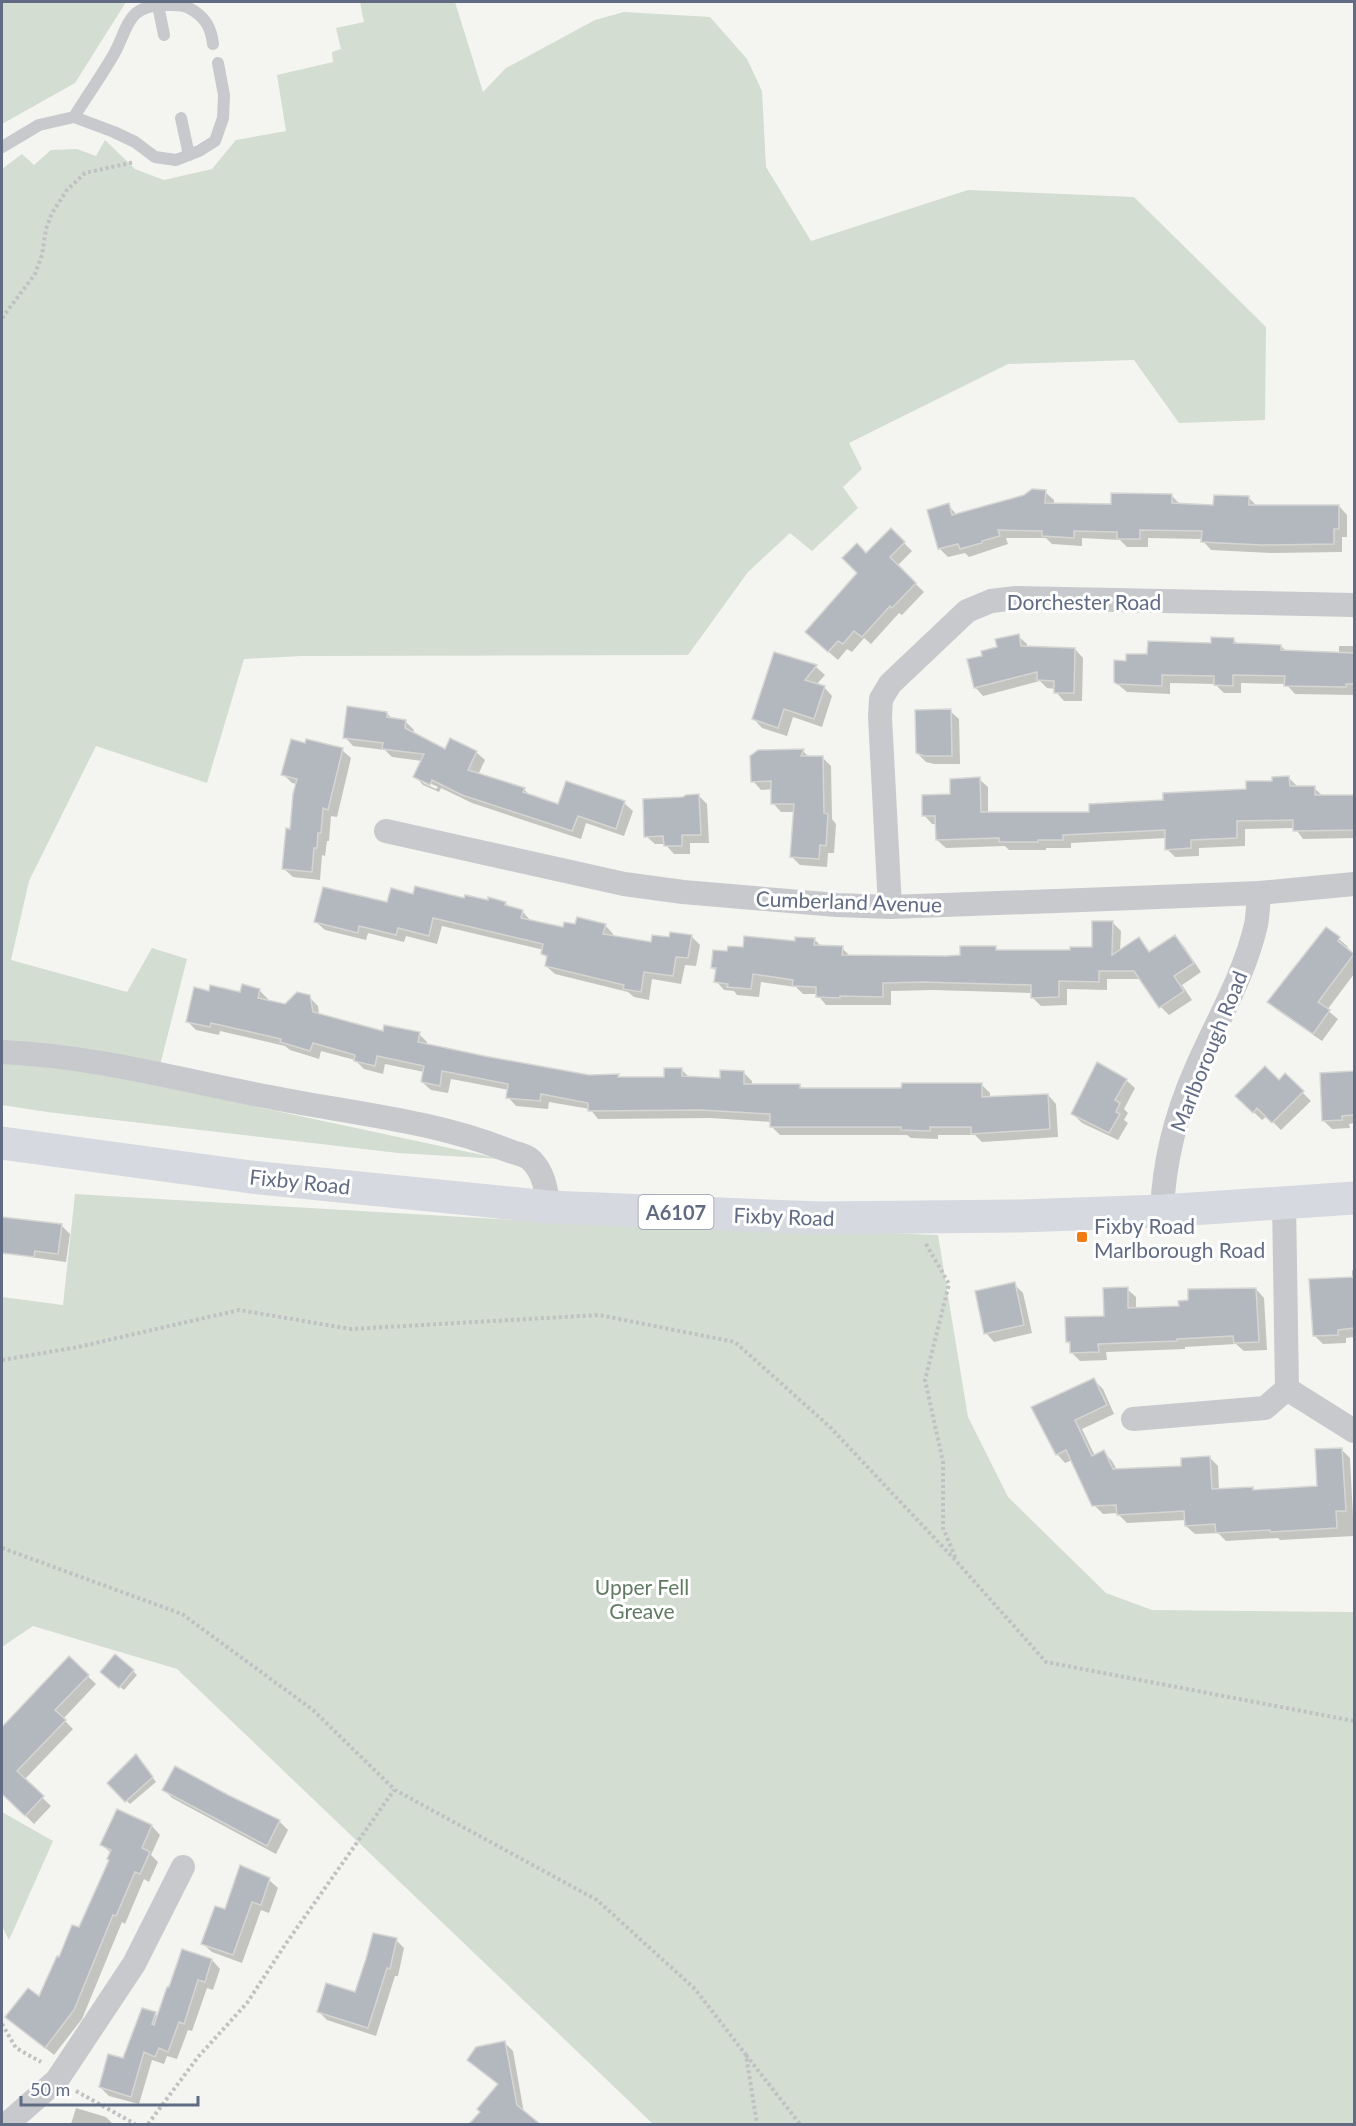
<svg xmlns="http://www.w3.org/2000/svg" width="1356" height="2126" viewBox="0 0 1356 2126" font-family="Lato,sans-serif">
<style>
.green{fill:#d3ddd1}
.shadow{fill:#0003;fill-rule:evenodd}
.building{fill:#b3b7be;stroke:#d5d6d3;stroke-width:1.5}
.lines{fill:none;stroke-linecap:round;stroke-linejoin:round}
.path{stroke:#c0c1c3;stroke-width:4;stroke-dasharray:3 3;stroke-linecap:butt}
.service{stroke:#c7c9cd;stroke-width:12}
.minor{stroke:#c7c9cd;stroke-width:24}
.primary{stroke:#d6d9df;stroke-width:33}
.poi-dot{fill:#f17c14;stroke:#fff;stroke-width:2}
.labels{text-anchor:middle;dominant-baseline:central;stroke-width:6;stroke-linejoin:round;paint-order:stroke}
.shield{fill:#fff;stroke:#9098a9;stroke-width:1.5}
.shield-label{font-size:20px;font-weight:bold;fill:#616c84}
.street-label{font-size:21px;fill:#616c84;stroke:#fff}
.poi-label{font-size:21px;fill:#616c84;stroke:#fff;text-anchor:start}
.park-label{font-size:21px;fill:#617b62;stroke:#fff}
</style>
<rect width="100%" height="100%" fill="#f4f5f0"/>
<g class="green">
<polygon points="2,2 126,2 75,83 2,124"/>
<polygon points="360,2 455,2 483,92 506,68 595,20 624,12 710,17 747,59 762,91 766,167 811,241 968,190 1134,197 1266,327 1265,420 1179,423 1134,360 1008,364 849,443 862,469 843,487 858,508 812,551 790,533 748,572 688,655 301,656 244,659 207,783 96,746 29,881 11,960 127,992 152,948 187,959 155,1085 501,1159 398,1153 47,1112 2,1105 2,169 22,154 34,165 51,150 77,149 96,156 105,140 135,169 164,180 212,169 236,140 286,131 277,75 333,62 332,52 341,49 336,28 364,22"/>
<polygon points="75,1194 513,1220 938,1235 968,1417 1008,1497 1106,1593 1152,1610 1354,1612 1354,2124 653,2124 177,1669 33,1626 2,1647 2,1297 63,1305"/>
<polygon points="2,1812 53,1841 9,1940 2,1926"/>
</g>
<g class="shadow">
<polygon points="1045,492 1054,500 1054,504 1112,506 1171,495 1180,504 1214,506 1249,498 1258,507 1339,506 1347,515 1347,537 1342,537 1342,552 1271,553 1211,550 1203,541 1203,539 1148,538 1148,547 1127,547 1120,540 1082,538 1082,546 1052,544 1046,538 1006,538 1008,544 969,557 965,553 948,557 940,549 929,511 948,505 957,515"/>
<polygon points="891,530 912,551 897,566 924,592 902,615 899,613 871,644 864,638 852,652 847,649 838,660 815,640 859,573 866,555"/>
<polygon points="1018,636 1027,644 1027,648 1075,649 1083,658 1082,701 1064,701 1056,692 1056,689 1047,688 1040,681 983,696 975,687 984,657"/>
<polygon points="1233,639 1238,644 1281,646 1286,651 1339,654 1339,646 1354,646 1354,695 1295,694 1286,684 1241,683 1241,693 1224,693 1215,684 1170,683 1170,694 1127,692 1115,682 1128,662 1149,656"/>
<polygon points="775,653 816,667 825,675 816,685 824,687 832,696 822,727 793,717 787,736 762,728 754,719"/>
<polygon points="950,711 959,719 960,764 934,764 926,762 917,753"/>
<path d="M387 713 393 720 405 721 414 730 413 734 446 751 476 752 485 760 478 775 524 789 531 797 559 806 567 783 624 803 633 811 624 836 586 823 581 839 472 803 441 788 439 792 423 785 415 776 422 761 392 757 385 750 353 746 345 737ZM423 780 438 787 436 789 423 783Z"/>
<polygon points="342,750 351,758 337,817 331,816 329,841 327,841 325,856 322,855 320,880 293,877 284,869 291,830 297,784 292,783 283,774"/>
<polygon points="803,751 810,758 822,757 831,766 832,819 836,824 834,853 828,853 827,867 800,865 791,856 795,812 781,812 773,803 773,789 761,790 753,781"/>
<polygon points="1289,778 1297,786 1314,788 1324,797 1354,797 1354,838 1303,839 1295,828 1245,829 1245,846 1199,848 1199,856 1175,857 1167,849 1166,838 1071,843 1071,848 1046,848 1046,850 1009,850 1005,846 946,848 937,840 937,824 932,824 924,815 979,779 988,787 988,814 1091,814 1165,801 1248,791"/>
<polygon points="699,796 707,804 709,843 690,843 690,854 674,854 665,844 655,844 646,836 684,799"/>
<polygon points="414,895 505,903 511,908 522,911 531,921 564,929 605,925 613,934 613,937 653,943 691,936 700,945 696,966 685,965 681,984 652,979 649,1000 634,997 628,992 555,974 546,966 548,959 543,954 544,950 442,926 437,944 406,936 404,942 368,933 366,940 325,930 316,922 388,904"/>
<polygon points="1112,922 1121,931 1120,952 1139,939 1151,953 1174,937 1183,945 1201,972 1182,985 1192,1000 1169,1015 1161,1007 1142,979 1107,979 1107,990 1067,989 1067,1005 1041,1006 1032,997 1032,993 933,990 891,991 891,1005 826,1005 817,994 803,994 796,987 761,982 759,997 737,995 734,991 724,990 716,981 717,972 712,967 728,953 814,939 822,947 842,948 851,957 962,956 995,948 999,952 1071,951 1093,949"/>
<polygon points="1339,939 1348,947 1346,949 1354,956 1354,974 1327,1010 1338,1019 1322,1041 1277,1010 1269,1002"/>
<polygon points="259,990 268,999 267,1001 285,1005 309,997 318,1006 319,1015 384,1033 419,1034 427,1042 427,1045 589,1076 618,1076 620,1078 665,1079 682,1070 690,1078 721,1079 744,1073 752,1081 752,1085 800,1086 804,1090 903,1090 981,1084 990,1093 990,1098 1048,1095 1056,1104 1058,1137 982,1142 975,1135 938,1135 938,1139 911,1138 907,1135 780,1135 772,1127 772,1122 710,1118 598,1119 590,1109 549,1102 548,1109 516,1106 508,1097 509,1090 451,1079 448,1093 431,1090 422,1082 424,1072 385,1064 383,1074 364,1069 355,1060 321,1051 319,1059 290,1050 285,1046 220,1031 219,1035 196,1030 188,1022 210,992 242,994"/>
<polygon points="1354,1073 1354,1123 1349,1124 1350,1128 1332,1129 1323,1120 1321,1074"/>
<polygon points="1285,1075 1311,1101 1281,1130 1267,1116 1262,1120 1237,1096 1279,1082"/>
<polygon points="1126,1080 1135,1088 1124,1109 1128,1113 1124,1120 1128,1123 1118,1140 1082,1123 1073,1114"/>
<polygon points="2,1219 61,1225 70,1234 66,1262 30,1257 22,1248 22,1245 2,1243"/>
<polygon points="1352,1270 1354,1270 1354,1337 1346,1338 1346,1343 1323,1344 1314,1335 1352,1279"/>
<polygon points="1014,1284 1023,1293 1032,1333 994,1342 986,1333"/>
<polygon points="1127,1289 1136,1297 1136,1309 1180,1307 1256,1289 1264,1298 1267,1350 1244,1351 1236,1344 1185,1347 1185,1349 1106,1352 1107,1360 1080,1361 1072,1353 1072,1346 1067,1342 1105,1317"/>
<polygon points="1094,1380 1103,1389 1114,1414 1082,1429 1095,1456 1104,1452 1112,1461 1117,1470 1183,1467 1209,1457 1218,1466 1219,1490 1253,1489 1255,1491 1318,1488 1341,1449 1350,1458 1354,1536 1280,1540 1278,1538 1226,1541 1218,1533 1195,1534 1186,1526 1186,1520 1127,1523 1117,1513 1103,1514 1094,1505 1072,1460 1065,1463 1057,1454"/>
<polygon points="69,1658 96,1684 63,1719 73,1729 24,1780 51,1806 34,1824 2,1792 2,1783 5,1780 2,1777 2,1729"/>
<polygon points="133,1671 137,1675 124,1690 106,1675"/>
<polygon points="139,1760 156,1782 130,1804 109,1783"/>
<polygon points="164,1790 279,1821 288,1830 276,1854 172,1798"/>
<polygon points="118,1811 152,1826 160,1835 151,1855 158,1862 149,1882 144,1879 125,1924 122,1922 82,2019 54,2055 7,2017 40,1999 60,1959 80,1929 110,1860 111,1853 102,1845"/>
<polygon points="269,1880 278,1888 269,1913 261,1910 242,1963 212,1952 203,1944 226,1911"/>
<polygon points="396,1940 404,1948 398,1976 395,1976 376,2036 327,2020 319,2012 356,1994"/>
<polygon points="212,1960 220,1969 213,1990 207,1988 192,2031 188,2030 177,2059 167,2056 164,2064 152,2060 139,2104 109,2096 100,2087 124,2060 155,2013 158,2017"/>
<polygon points="505,2043 513,2051 524,2113 538,2124 471,2124 482,2112 499,2085 469,2060"/>
<polygon points="76,2108 106,2117 113,2124 71,2124"/>
</g>
<g class="building">
<polygon points="1032,489 1046,490 1045,503 1111,504 1111,493 1172,494 1172,503 1213,505 1214,495 1249,496 1249,505 1339,505 1339,529 1334,529 1334,544 1262,545 1201,542 1202,531 1140,530 1140,539 1117,539 1117,532 1074,531 1074,538 1042,536 1042,531 998,530 1000,536 982,541 982,543 960,549 958,544 938,549 927,510 949,503 952,515 1024,495"/>
<polygon points="891,528 905,542 890,557 916,583 892,608 890,606 862,637 854,631 843,644 838,641 828,652 805,632 857,573 842,558 857,543 866,553"/>
<polygon points="1019,634 1021,646 1075,648 1074,693 1054,693 1054,681 1037,680 1037,672 974,688 967,659 982,656 981,651 997,647 995,639"/>
<polygon points="1211,637 1234,638 1234,643 1281,645 1281,650 1354,653 1354,684 1346,684 1346,687 1284,686 1285,676 1233,675 1233,686 1214,685 1214,676 1162,675 1162,686 1117,684 1114,682 1114,660 1126,661 1126,654 1147,654 1148,641 1211,643"/>
<polygon points="774,652 817,665 805,680 825,686 814,719 784,709 778,728 752,719"/>
<polygon points="347,706 387,712 387,717 406,720 405,728 445,749 450,738 477,751 468,770 525,788 523,792 558,804 566,781 625,801 616,829 578,816 572,831 462,795 432,780 430,785 413,777 424,754 382,749 383,743 343,738"/>
<polygon points="951,709 952,756 924,756 916,753 915,710"/>
<polygon points="291,739 305,743 306,739 343,748 328,810 323,808 321,833 318,833 317,848 314,848 312,872 282,869 286,828 290,829 293,794 297,779 281,775"/>
<polygon points="804,749 801,756 823,756 824,813 828,814 826,846 820,845 819,859 790,857 794,804 771,804 771,781 751,782 750,756 758,750"/>
<polygon points="1289,776 1290,786 1315,786 1315,795 1354,795 1354,830 1293,831 1293,820 1237,821 1237,838 1191,840 1191,848 1165,850 1165,830 1063,835 1063,840 1038,840 1038,842 999,842 999,838 936,840 935,816 922,816 922,795 950,794 950,779 980,777 981,812 1089,812 1089,804 1163,800 1163,793 1246,789 1246,781 1272,781 1272,777"/>
<polygon points="699,794 701,835 682,835 682,846 664,846 663,836 644,837 643,799 683,797 686,795"/>
<polygon points="415,886 464,898 465,895 488,900 488,897 506,902 505,905 523,910 521,918 563,927 564,922 575,924 577,917 606,924 603,934 651,942 652,935 669,937 670,932 692,935 688,958 676,957 673,976 644,972 641,992 623,989 624,985 545,966 547,956 541,954 543,944 433,918 429,936 398,928 396,935 359,926 358,933 314,922 323,887 387,902 391,888 413,894"/>
<polygon points="1092,921 1113,921 1112,955 1139,937 1149,952 1175,935 1194,963 1174,976 1184,991 1159,1008 1134,971 1099,971 1099,982 1059,981 1059,997 1031,998 1031,985 923,982 883,983 883,997 840,996 840,998 816,997 816,987 792,986 793,980 753,974 751,989 727,987 728,984 714,982 716,968 711,968 713,950 727,951 728,946 743,947 744,936 795,941 795,937 815,938 814,945 843,946 842,955 946,956 960,955 960,946 996,946 996,950 1070,950 1070,947 1092,947"/>
<polygon points="1326,927 1340,937 1338,941 1354,954 1318,1002 1330,1010 1313,1034 1267,1002"/>
<polygon points="242,984 260,989 258,998 285,1004 297,992 310,995 313,1012 383,1031 384,1025 420,1032 418,1042 484,1056 589,1075 619,1074 618,1077 664,1077 664,1068 682,1068 682,1076 720,1078 720,1070 744,1071 744,1084 800,1084 800,1088 901,1088 902,1083 982,1083 982,1097 1048,1094 1050,1129 971,1134 971,1127 930,1127 930,1131 901,1130 901,1127 770,1127 770,1114 701,1110 588,1111 588,1103 541,1094 540,1101 506,1098 508,1084 442,1071 440,1086 421,1082 424,1066 377,1056 375,1066 354,1061 355,1055 313,1043 310,1051 280,1042 281,1039 211,1023 210,1027 186,1022 194,987 209,991 210,985 240,992"/>
<polygon points="1097,1062 1127,1079 1115,1100 1120,1103 1116,1112 1120,1114 1109,1133 1071,1114"/>
<polygon points="1265,1066 1279,1080 1285,1073 1304,1091 1272,1123 1257,1108 1253,1113 1235,1096"/>
<polygon points="1354,1071 1354,1115 1342,1116 1342,1120 1322,1121 1320,1073"/>
<polygon points="2,1217 62,1224 58,1254 35,1251 34,1257 2,1253"/>
<polygon points="1354,1277 1354,1328 1338,1330 1338,1335 1313,1336 1309,1279"/>
<polygon points="1015,1282 1024,1325 984,1334 975,1291"/>
<polygon points="1128,1287 1128,1308 1179,1306 1178,1301 1188,1300 1188,1289 1256,1288 1259,1342 1234,1343 1233,1336 1177,1339 1177,1341 1098,1344 1099,1352 1070,1353 1070,1342 1066,1342 1065,1317 1104,1316 1103,1288"/>
<polygon points="1094,1378 1107,1405 1075,1420 1092,1456 1104,1450 1113,1469 1181,1466 1181,1458 1210,1456 1212,1489 1253,1487 1253,1490 1317,1486 1315,1449 1342,1448 1346,1511 1336,1511 1337,1528 1270,1532 1270,1530 1216,1533 1215,1524 1185,1526 1184,1511 1117,1515 1116,1505 1092,1506 1066,1450 1056,1455 1031,1407"/>
<polygon points="115,1654 134,1670 119,1688 100,1672"/>
<polygon points="69,1656 89,1675 55,1710 66,1720 17,1771 44,1796 25,1816 2,1794 2,1727"/>
<polygon points="136,1754 153,1777 125,1802 107,1783"/>
<polygon points="175,1766 228,1795 280,1820 267,1846 162,1790"/>
<polygon points="117,1809 152,1825 142,1848 150,1852 140,1874 135,1872 116,1916 113,1915 74,2010 45,2048 5,2017 28,1988 39,1996 57,1956 59,1957 72,1925 79,1927 109,1860 107,1859 111,1850 100,1845"/>
<polygon points="240,1865 270,1878 261,1905 252,1902 233,1955 201,1944 215,1906 225,1909"/>
<polygon points="373,1933 397,1938 390,1969 387,1968 368,2028 317,2012 326,1983 355,1992 366,1959"/>
<polygon points="182,1949 212,1959 205,1982 198,1980 184,2024 179,2022 168,2052 159,2048 155,2057 144,2052 131,2097 99,2087 108,2054 123,2058 142,2008 156,2012 152,2024 154,2025 167,1987 169,1987"/>
<polygon points="505,2041 517,2105 540,2124 469,2124 480,2112 477,2109 498,2084 467,2060 476,2047"/>
</g>
<g class="lines">
<g class="path">
<polyline points="2,318 35,274 42,255 46,229 52,213 67,190 85,173 134,162"/>
<polyline points="926,1244 949,1284 925,1380 943,1462 943,1528 956,1559"/>
<polyline points="2,1360 78,1347 239,1310 351,1329 599,1315 735,1342 829,1426 957,1562 1046,1662 1354,1721"/>
<polyline points="2,1548 182,1614 313,1710 395,1790 597,1900 695,1989 746,2055 757,2124"/>
<polyline points="2,2024 16,2048 41,2062"/>
<polyline points="746,2055 800,2124"/>
<polyline points="76,2091 135,2124"/>
<polyline points="148,2124 198,2057 247,2003 287,1942 394,1790"/>
</g>
<g class="service">
<polyline points="158,5 164,35"/>
<polyline points="74,117 114,132 135,142 155,157 176,160 199,151 215,141 223,118 224,95 218,63"/>
<polyline points="181,118 189,155"/>
<path d="M2 147 39 125 74 117C87 96 102 75 114 54 129 27 126 5 166 5 174 5 182 4 189 8 204 16 211 26 213 44"/>
</g>
<g class="minor">
<polyline points="386,831 624,884 683,892 837,905 890,907 1083,900 1259,893 1354,884"/>
<polyline points="890,907 880,717 881,699 890,684 967,611 991,601 1016,598 1354,605"/>
<path d="M2 1052C98 1056 191 1083 285 1100 359 1114 437 1122 507 1150 514 1153 527 1155 532 1161 544 1173 546 1190 549 1207"/>
<path d="M1162 1211C1164 1161 1176 1114 1196 1069 1217 1021 1244 976 1256 925 1258 915 1258 903 1259 893"/>
<polyline points="1287,1389 1354,1431"/>
<polyline points="1133,1419 1265,1408 1287,1389 1284,1202"/>
<polyline points="7,2124 57,2080 134,1964 183,1867"/>
</g>
<polyline class="primary" points="2,1143 251,1177 549,1207 820,1218 1019,1216 1162,1211 1354,1198"/>
</g>
<rect class="poi-dot" x="1076" y="1231" width="12" height="12" rx="3"/>
<g class="labels">
<rect class="shield" x="638.5" y="1195" width="75" height="34" rx="4.5"/>
<g class="shield-label">
<text x="676" y="1212">A6107</text>
</g>
<g class="street-label">
<text x="1084" y="601">Dorchester Road</text>
<text transform="translate(849 901) rotate(2)">Cumberland Avenue</text>
<text transform="translate(1208 1051) rotate(-68)">Marlborough Road</text>
<text transform="translate(300 1181) rotate(6)">Fixby Road</text>
<text transform="translate(784 1216) rotate(2)">Fixby Road</text>
</g>
<g class="poi-label">
<text x="1094" y="1225">Fixby Road<tspan x="1094" dy="24">Marlborough Road</tspan></text>
</g>
<g class="park-label">
<text x="642" y="1586">Upper Fell<tspan x="642" dy="24">Greave</tspan></text>
</g>
</g>
<rect width="1356" height="2126" fill="none" stroke="#616c84" stroke-width="6"/>
<path d="M21 2096v9h177v-9" fill="none" stroke="#616c84" stroke-width="3"/>
<text x="30" y="2096" font-size="18" fill="#616c84" stroke="#ffffff" stroke-width="4.5" paint-order="stroke">50 m</text>
</svg>
